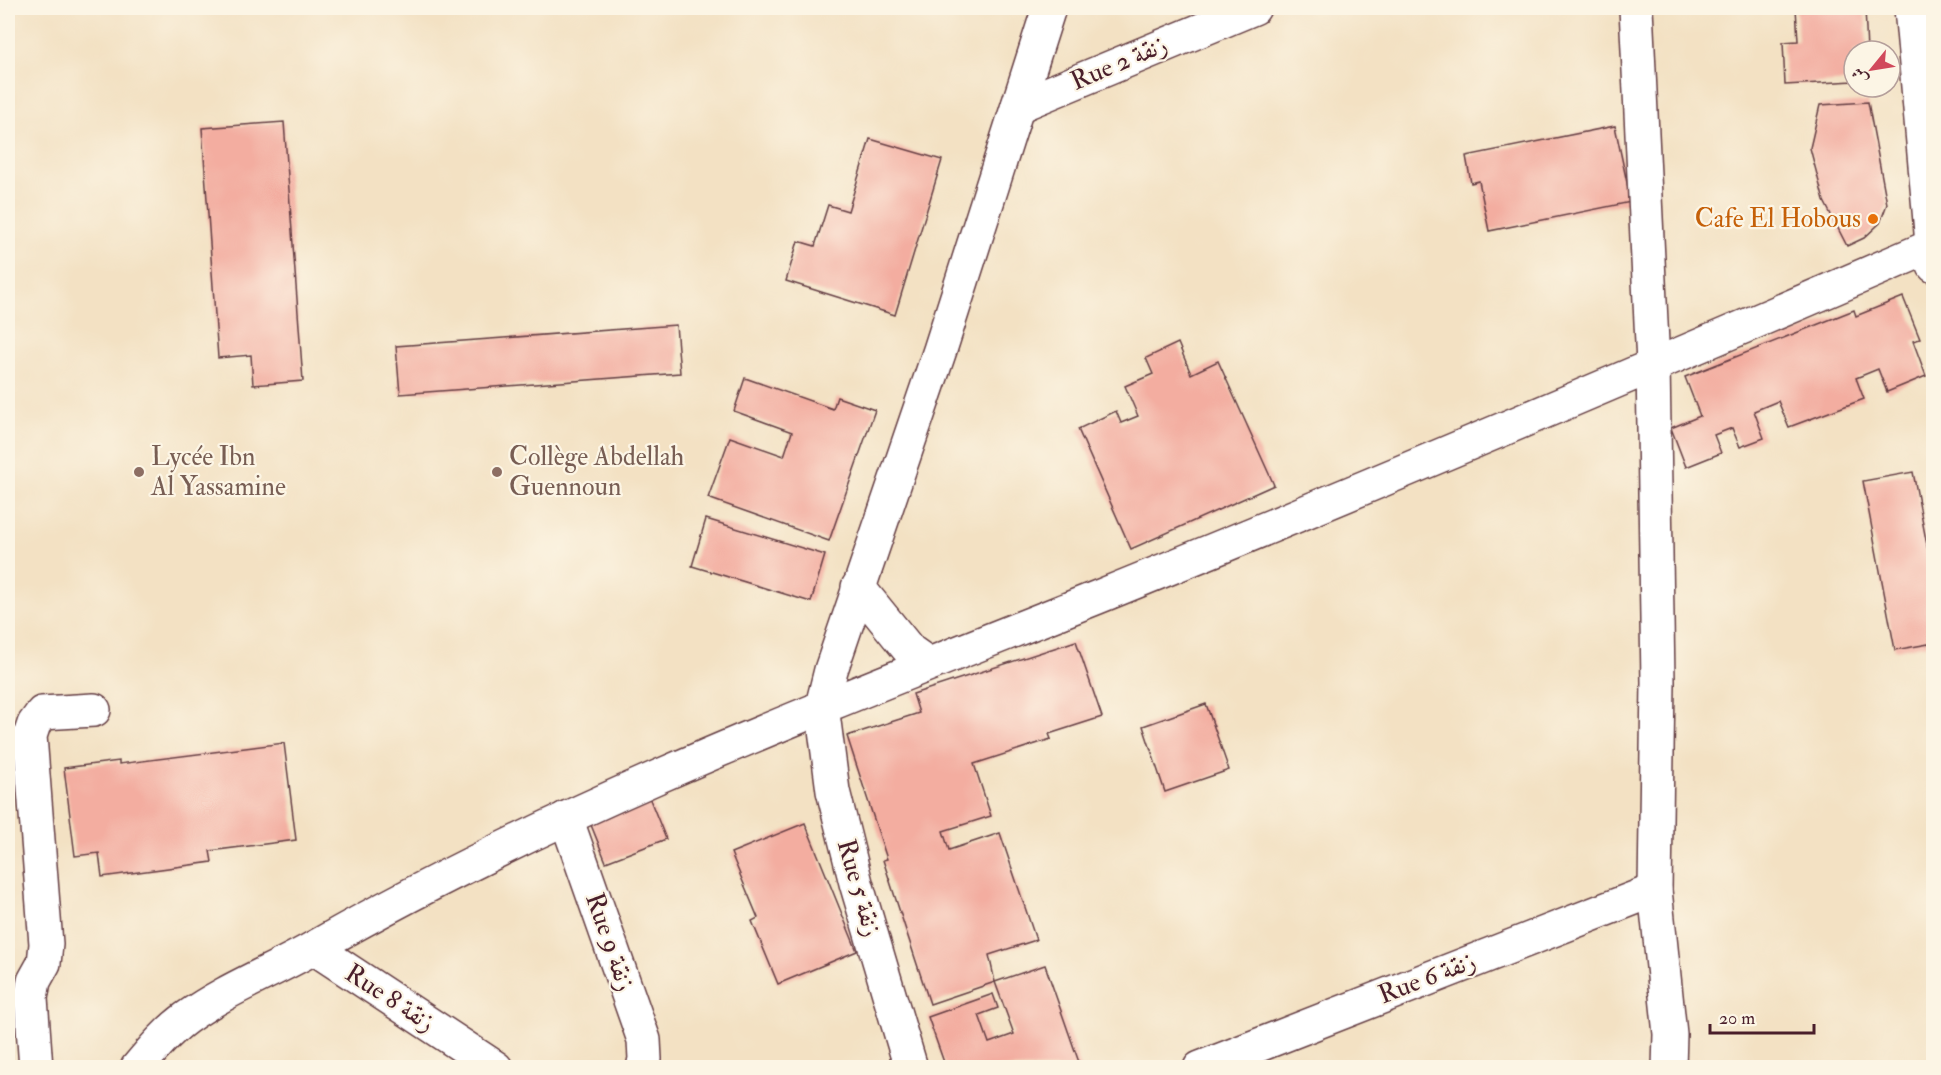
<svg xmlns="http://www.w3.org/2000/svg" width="1941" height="1075" viewBox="0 0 1941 1075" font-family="'IM FELL Double Pica',Amiri,serif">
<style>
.building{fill:#f3ada0}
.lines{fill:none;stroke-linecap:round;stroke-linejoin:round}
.minor-casing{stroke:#633c42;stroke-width:36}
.minor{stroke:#fff;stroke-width:33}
.food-dot{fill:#e8710a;stroke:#fcf5e5;stroke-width:2}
.education-dot{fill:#8d6e63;stroke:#fcf5e5;stroke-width:2}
.labels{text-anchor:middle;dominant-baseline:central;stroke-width:4.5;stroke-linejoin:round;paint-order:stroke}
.street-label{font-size:26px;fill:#4a1f2b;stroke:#fcf5e5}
.food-label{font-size:26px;fill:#c56008;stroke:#fcf5e5;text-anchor:end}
.education-label{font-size:26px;fill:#785e54;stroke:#fcf5e5;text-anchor:start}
</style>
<rect width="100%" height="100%" fill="#fcf5e5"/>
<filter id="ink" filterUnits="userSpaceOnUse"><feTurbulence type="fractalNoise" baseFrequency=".0167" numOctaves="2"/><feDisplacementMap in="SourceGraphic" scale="12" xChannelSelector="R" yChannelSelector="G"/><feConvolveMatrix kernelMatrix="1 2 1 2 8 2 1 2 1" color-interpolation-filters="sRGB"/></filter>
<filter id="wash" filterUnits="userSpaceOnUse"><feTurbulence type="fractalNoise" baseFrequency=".008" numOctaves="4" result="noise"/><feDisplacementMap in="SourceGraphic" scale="24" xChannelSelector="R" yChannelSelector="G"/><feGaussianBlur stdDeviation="1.35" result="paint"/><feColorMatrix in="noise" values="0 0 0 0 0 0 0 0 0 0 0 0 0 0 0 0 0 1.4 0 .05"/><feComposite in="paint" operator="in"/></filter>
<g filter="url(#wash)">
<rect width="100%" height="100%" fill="#f3e1c3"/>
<g id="blocks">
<g class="building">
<polygon points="1796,8 1865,8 1867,51 1854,51 1854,81 1785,85 1783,42 1798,41"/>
<polygon points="1868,102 1887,204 1880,223 1864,238 1847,246 1824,201 1810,148 1820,105"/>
<polygon points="284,122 303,381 253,385 251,355 218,358 202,128"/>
<polygon points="1615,126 1631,202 1489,231 1479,181 1471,183 1466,156"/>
<polygon points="870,139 942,160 895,315 786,281 798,241 815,246 828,205 848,211"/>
<polygon points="1903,297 1920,339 1913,341 1926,376 1887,392 1878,369 1856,378 1864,399 1789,427 1778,401 1754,411 1764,438 1740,447 1732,428 1714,435 1721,453 1686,467 1671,428 1700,416 1685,377 1854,310 1856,316"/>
<polygon points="676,325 680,373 400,394 396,346"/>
<polygon points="1178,343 1191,374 1218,361 1274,485 1131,549 1078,429 1116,411 1121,423 1138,416 1125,386 1153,374 1146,358"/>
<polygon points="745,378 833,409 837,397 875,410 829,541 708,498 730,437 784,456 792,432 734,411"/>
<polygon points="1913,472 1934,582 1934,643 1895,650 1863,481"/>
<polygon points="706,519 825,555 811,602 692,566"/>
<polygon points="1076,641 1102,717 1049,734 1051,739 974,764 991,816 943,831 949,850 1000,833 1036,940 989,955 995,982 1045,965 1081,1068 946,1068 928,1017 993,994 998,1008 979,1015 989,1043 1014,1034 995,982 930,1004 883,860 887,859 847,736 919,713 913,694"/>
<polygon points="1206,704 1229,770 1165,792 1143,726"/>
<polygon points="284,743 296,840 210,851 212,862 102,877 99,853 75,856 64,768 119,761 119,764"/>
<polygon points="649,797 666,839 606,862 589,820"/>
<polygon points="805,823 857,951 778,984 752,921 758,918 731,853"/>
</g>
</g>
</g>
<g filter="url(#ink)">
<use href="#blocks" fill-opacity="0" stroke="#633c42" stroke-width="1.5"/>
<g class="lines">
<g class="minor-casing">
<g id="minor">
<polyline points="1636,8 1653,364 1658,682 1655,890 1670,1034 1669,1068"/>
<polyline points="1911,8 1934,266"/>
<polyline points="1018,106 1254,8"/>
<polyline points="858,587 910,651 927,663"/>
<polyline points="566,818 644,1040 645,1059 643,1068"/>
<polyline points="314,948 496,1068"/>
<polyline points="36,1068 31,998 34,981 44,963 46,944 30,736 34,724 42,713 94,710"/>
<path d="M137 1068C152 1050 167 1032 186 1018 226 989 274 971 317 946 565 804 833 703 1098 597 1378 484 1656 365 1934 245"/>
<polyline points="911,1068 856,883 833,791 822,706 831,670 940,350 1049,8"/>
<polyline points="1200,1068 1655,890"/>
</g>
</g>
<use href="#minor" class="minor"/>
</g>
</g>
<circle class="food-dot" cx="1873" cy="219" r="6"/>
<g class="education-dot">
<circle cx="139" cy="472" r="6"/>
<circle cx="497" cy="472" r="6"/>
</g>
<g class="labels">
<g class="street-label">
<text transform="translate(1119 63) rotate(-23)">Rue 2 زنقة</text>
<text transform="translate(859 888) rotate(74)">Rue 5 زنقة</text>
<text transform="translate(610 942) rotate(71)">Rue 9 زنقة</text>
<text transform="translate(1427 978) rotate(-21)">Rue 6 زنقة</text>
<text transform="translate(390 998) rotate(33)">Rue 8 زنقة</text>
</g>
<g class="food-label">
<text x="1861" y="219">Cafe El Hobous</text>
</g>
<g class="education-label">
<text x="151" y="457">Lycée Ibn<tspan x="151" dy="30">Al Yassamine</tspan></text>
<text x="509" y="457">Collège Abdellah<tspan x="509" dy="30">Guennoun</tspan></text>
</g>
</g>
<rect width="1941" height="1075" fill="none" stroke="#fcf5e5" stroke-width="30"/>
<g transform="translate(1872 69) rotate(240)"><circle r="28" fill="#fcf5e5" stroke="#b59f9b" stroke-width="1.5"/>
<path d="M0-4.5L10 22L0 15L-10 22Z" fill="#d1495b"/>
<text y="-9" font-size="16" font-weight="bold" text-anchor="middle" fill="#4a1f2b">ش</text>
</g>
<path d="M1710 1024v9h104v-9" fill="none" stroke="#4a1f2b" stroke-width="3"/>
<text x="1719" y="1024" font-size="18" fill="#4a1f2b" stroke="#fcf5e5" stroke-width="4.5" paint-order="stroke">20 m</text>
</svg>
